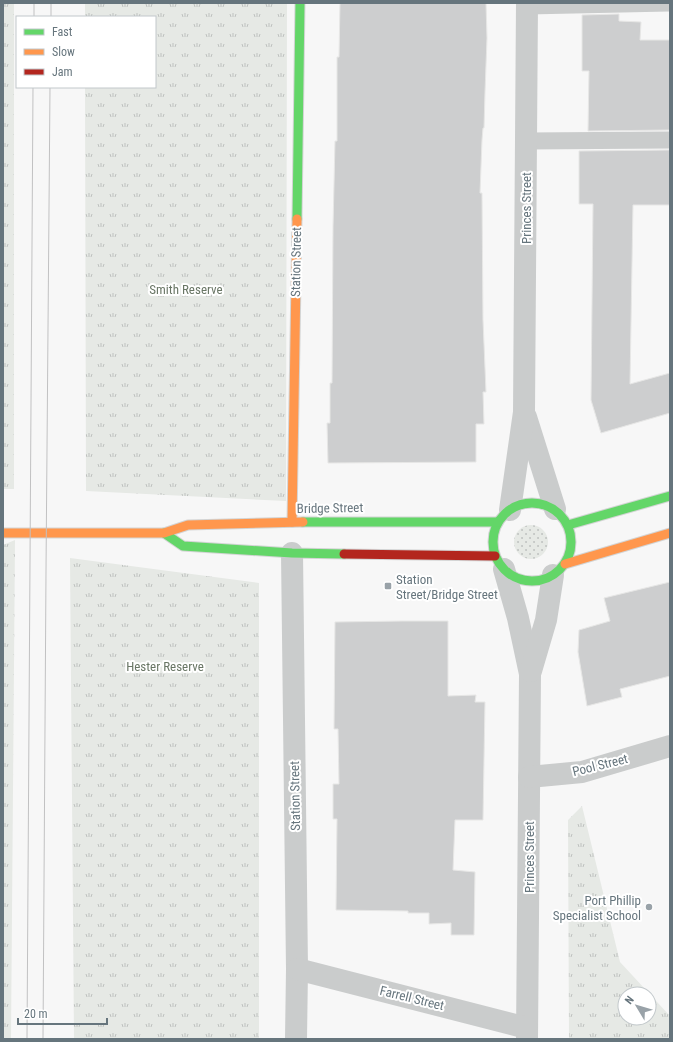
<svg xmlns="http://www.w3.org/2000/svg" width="673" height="1042" viewBox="0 0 673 1042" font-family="'Roboto Condensed',sans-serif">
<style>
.grass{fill:url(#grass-dots)}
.park{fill:url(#park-tufts);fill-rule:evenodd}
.building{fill:#cdcecf;stroke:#e7e7e6}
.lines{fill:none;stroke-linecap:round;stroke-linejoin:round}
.fast-casing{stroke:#d3d4d4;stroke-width:11}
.slow-casing{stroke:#d3d4d4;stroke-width:11}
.jam-casing{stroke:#d3d4d4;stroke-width:11}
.lane{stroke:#cacccc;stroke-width:17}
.street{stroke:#cacccc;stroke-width:22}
.fast{stroke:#63d668;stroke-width:9}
.slow{stroke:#ff974d;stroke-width:9}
.jam{stroke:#b3261e;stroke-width:9}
.tram{stroke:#c1c1c2;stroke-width:1}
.poi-dot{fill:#99a2a8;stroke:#fff;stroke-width:1.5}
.labels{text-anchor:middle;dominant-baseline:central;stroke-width:4;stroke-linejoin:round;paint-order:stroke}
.street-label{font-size:13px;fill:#66757d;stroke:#fff}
.park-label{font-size:13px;fill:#697665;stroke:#fff}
.poi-label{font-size:13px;fill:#66757d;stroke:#fff;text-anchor:start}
</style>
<defs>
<pattern id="grass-dots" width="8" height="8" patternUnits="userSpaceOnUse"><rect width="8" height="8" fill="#e6e9e5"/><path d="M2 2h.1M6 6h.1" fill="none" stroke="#bec1bf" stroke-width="1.8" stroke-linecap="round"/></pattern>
<pattern id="park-tufts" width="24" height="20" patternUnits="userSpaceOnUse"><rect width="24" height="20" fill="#e6e9e5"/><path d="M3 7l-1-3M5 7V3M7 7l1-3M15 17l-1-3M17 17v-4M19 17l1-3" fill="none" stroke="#bec1bf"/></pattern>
</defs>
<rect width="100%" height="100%" fill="#f7f7f7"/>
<circle class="grass" cx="531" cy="542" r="17"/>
<g class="park">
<rect x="3" y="3" width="11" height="486"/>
<polygon points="85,3 287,3 286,501 86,491 85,87 155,87 155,17 85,17"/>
<polygon points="15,540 11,1039 3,1039 3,545"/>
<polygon points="70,558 259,583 259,1039 74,1039"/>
<path d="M582 806 620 962 670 1016 669 1039H569L568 820ZM625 994H649V1018H625Z"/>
</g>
<g class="building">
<polygon points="340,3 486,3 487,38 485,92 484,128 483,128 482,140 480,193 482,193 483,320 486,392 483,392 484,424 476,424 476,462 328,463 327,423 330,423 330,383 332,383 333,227 335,141 337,141 337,57 339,57"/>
<polygon points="619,14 619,21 641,22 640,40 670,40 670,130 588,131 589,71 582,71 582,15"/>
<polygon points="670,150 670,205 633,205 630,384 670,373 670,413 601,433 591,400 593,204 579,204 579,151"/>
<polygon points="670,582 670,676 620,689 622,697 587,706 578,652 579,630 610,621 604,598"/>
<polygon points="403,621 448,621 448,696 476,695 475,702 485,702 483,820 455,820 453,870 475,872 474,935 451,935 451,923 429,924 429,913 408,913 408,911 336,910 337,819 333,819 333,784 339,784 338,729 334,729 335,622"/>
</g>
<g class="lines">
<g class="fast-casing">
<g id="fast">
<polyline points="297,219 300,3"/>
<circle cx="532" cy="542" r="39"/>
<polyline points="303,522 498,522"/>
<polyline points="568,525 670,496"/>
<polyline points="164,533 183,546 292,553 344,554"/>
</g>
</g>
<g class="slow-casing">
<g id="slow">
<polyline points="292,522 297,219"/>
<polyline points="3,533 164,533 188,525 303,522"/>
<polyline points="565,564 670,533"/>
</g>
</g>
<g class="jam-casing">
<polyline id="jam" points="344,554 495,556"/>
</g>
<g class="lane">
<polyline points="527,6 669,3"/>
<polyline points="526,141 670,140"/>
</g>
<g class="street">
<polyline points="526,417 555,509"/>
<polyline points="510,510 524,412 527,3"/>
<polyline points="292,553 297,969 296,1039"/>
<polyline points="504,569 518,618 530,674 527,1039"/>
<polyline points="531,671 546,620 553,575"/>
<polyline points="529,777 582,772 670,746"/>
<polyline points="297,969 527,1028"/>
</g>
<use href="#fast" class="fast"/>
<use href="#slow" class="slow"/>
<use href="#jam" class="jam"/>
<g class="tram">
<polyline points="34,17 34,3"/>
<polyline points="51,17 51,3"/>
<polyline points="27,1039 33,87"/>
<polyline points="43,1039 46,571 50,87"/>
</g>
</g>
<g class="poi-dot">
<rect x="384" y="582" width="8" height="8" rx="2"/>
<circle cx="649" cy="907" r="4"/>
</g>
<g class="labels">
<g class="street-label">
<text transform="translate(526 208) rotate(-90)">Princes Street</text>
<text transform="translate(296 262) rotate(-89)">Station Street</text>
<text transform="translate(330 508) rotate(-1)">Bridge Street</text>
<text transform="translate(600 765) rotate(-14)">Pool Street</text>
<text transform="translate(295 796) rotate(-91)">Station Street</text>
<text transform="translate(529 857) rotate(-90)">Princes Street</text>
<text transform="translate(412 998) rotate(14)">Farrell Street</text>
</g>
<g class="park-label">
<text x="186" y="289">Smith Reserve</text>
<text x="165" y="666">Hester Reserve</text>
</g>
<g class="poi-label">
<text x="396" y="579">Station<tspan x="396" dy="15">Street/Bridge Street</tspan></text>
<text x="641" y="900" text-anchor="end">Port Phillip<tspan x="641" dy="15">Specialist School</tspan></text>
</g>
</g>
<rect width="673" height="1042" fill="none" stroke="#66757d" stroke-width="8"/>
<rect x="16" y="16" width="140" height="72" fill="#ffffff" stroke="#c2c8cb"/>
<rect x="24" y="29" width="20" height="6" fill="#63d668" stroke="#c2c8cb"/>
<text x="52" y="36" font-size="12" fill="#66757d">Fast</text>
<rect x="24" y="49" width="20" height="6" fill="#ff974d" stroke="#c2c8cb"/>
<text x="52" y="56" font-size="12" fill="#66757d">Slow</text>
<rect x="24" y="69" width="20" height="6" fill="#b3261e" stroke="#c2c8cb"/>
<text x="52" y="76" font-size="12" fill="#66757d">Jam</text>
<g transform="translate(637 1006) rotate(308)"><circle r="19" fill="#ffffff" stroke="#c2c8cb"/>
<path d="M0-3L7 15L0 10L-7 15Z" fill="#99a2a8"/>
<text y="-6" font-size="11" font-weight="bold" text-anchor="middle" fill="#66757d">N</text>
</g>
<path d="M18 1018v6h89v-6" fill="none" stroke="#66757d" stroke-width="2"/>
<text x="24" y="1018" font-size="12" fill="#66757d" stroke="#ffffff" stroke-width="3" paint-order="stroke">20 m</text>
</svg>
